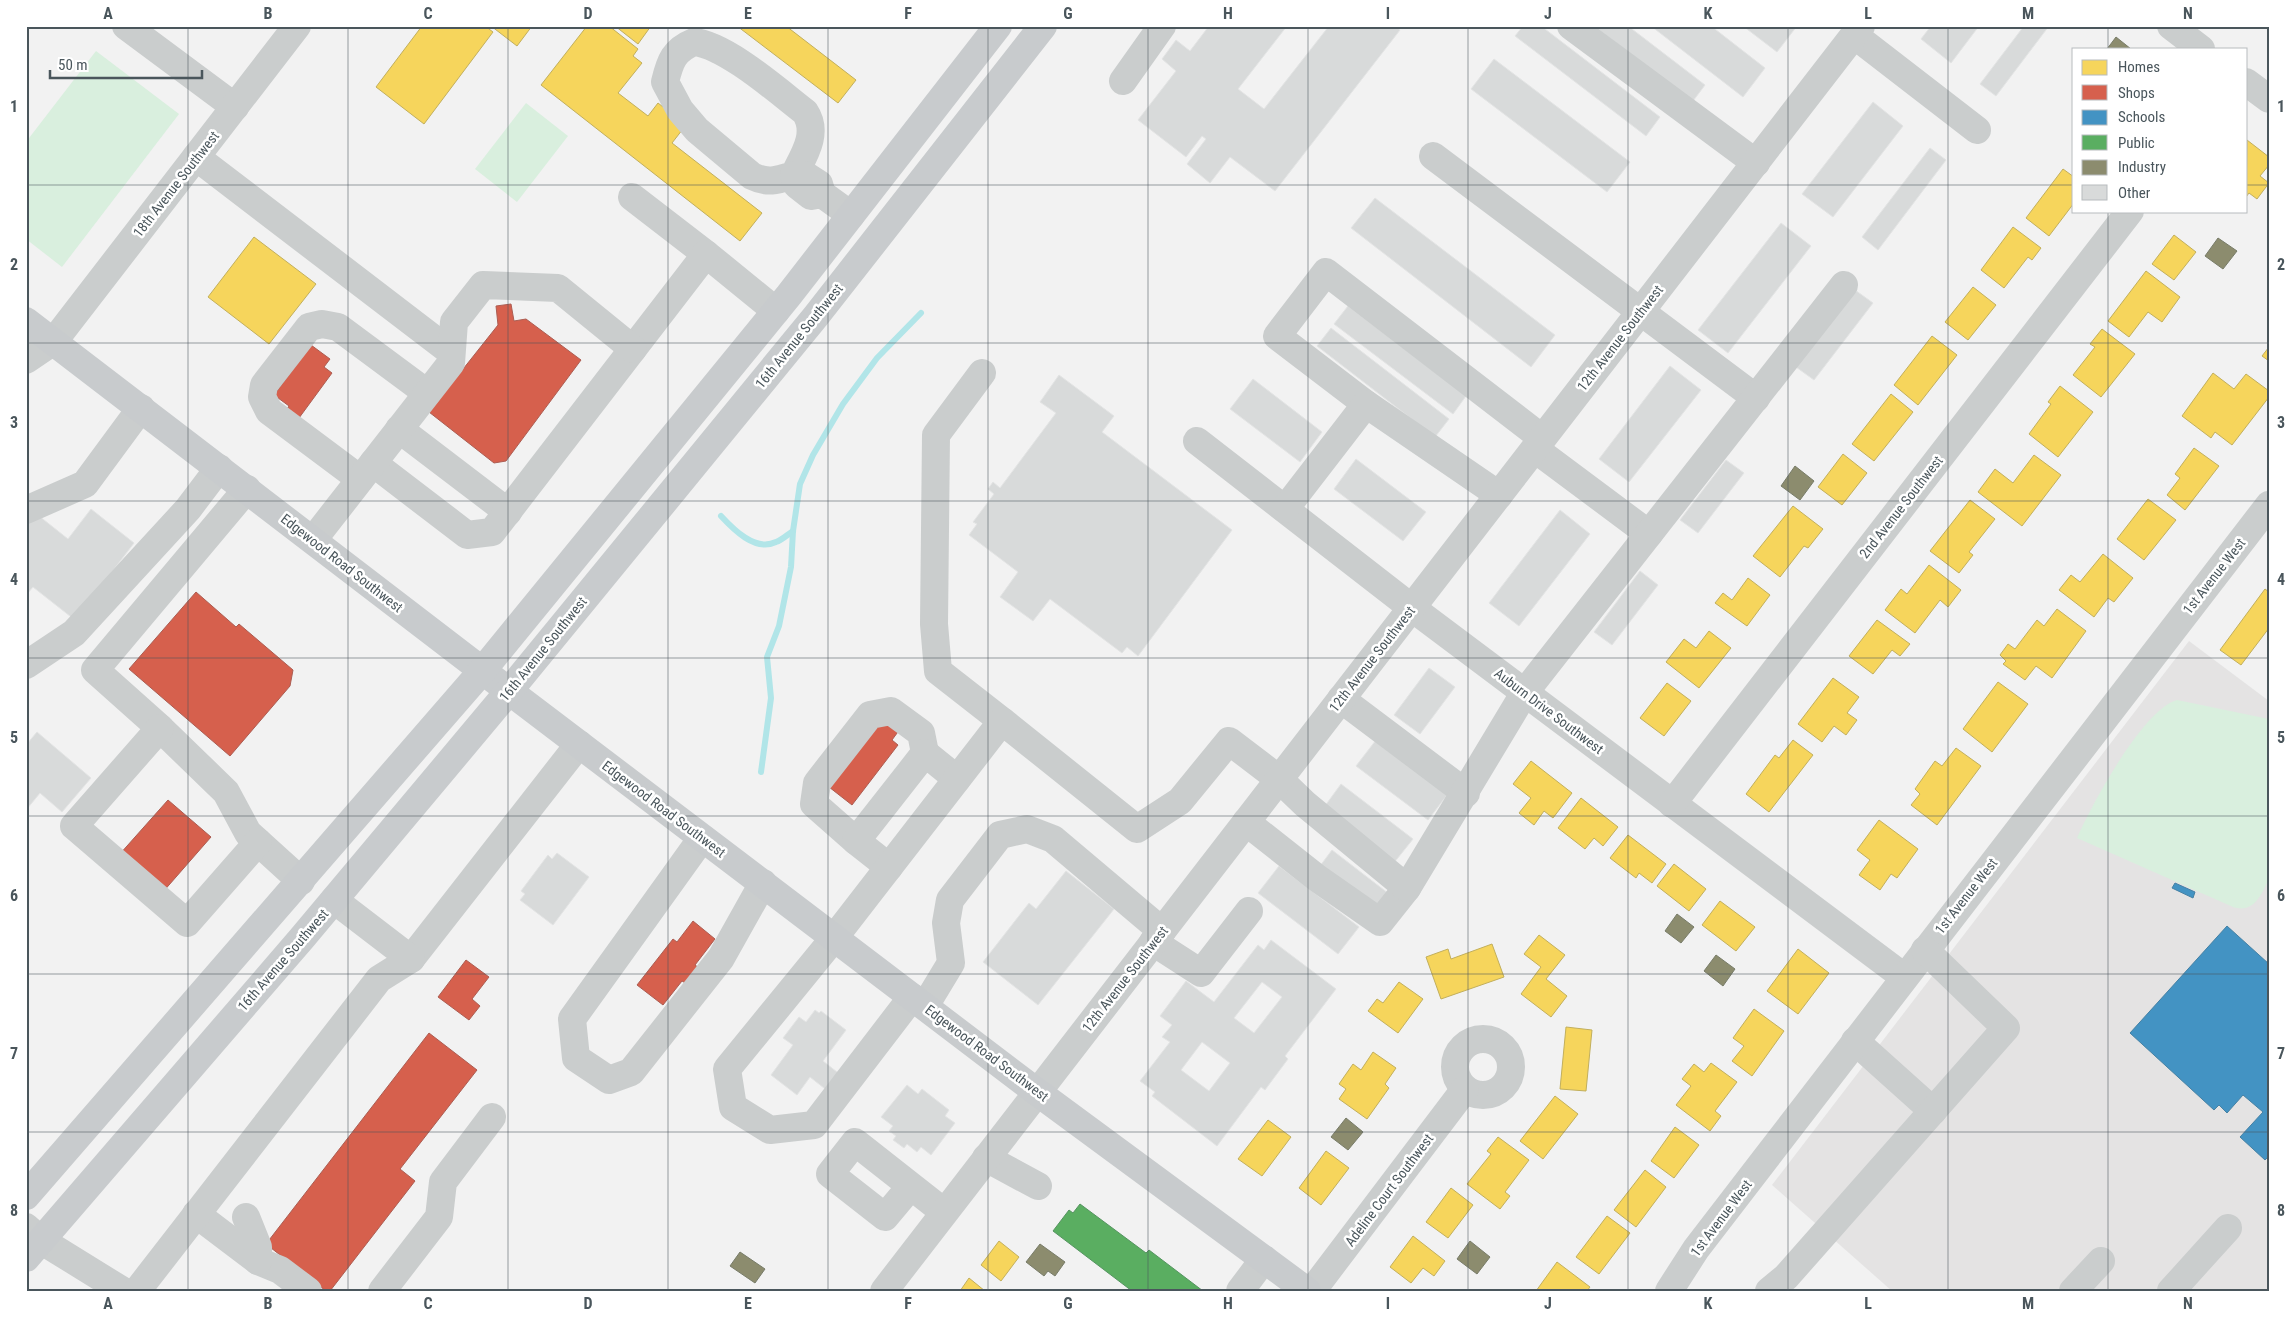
<svg xmlns="http://www.w3.org/2000/svg" width="2295" height="1317" viewBox="0 0 2295 1317" font-family="'Roboto Condensed',sans-serif">
<style>
.education{fill:#e4e3e3}
.grass{fill:#d9efde}
.homes{fill:#f6d55c;stroke:#c2af5c}
.shops{fill:#d6604d;stroke:#ac5d52}
.schools{fill:#4393c3;stroke:#4581a4}
.public{fill:#5aae61;stroke:#559460}
.industry{fill:#8c8c6e;stroke:#787c69}
.lines{fill:none;stroke-linecap:round;stroke-linejoin:round}
.stream{stroke:#b1e5e8;stroke-width:6}
.building{fill:#d8dada;stroke:#e3e4e4;fill-rule:evenodd}
.minor{stroke:#cacdcd;stroke-width:28}
.major{stroke:#c8cbcd;stroke-width:28}
.grid{fill:none;stroke:#4a565c;stroke-width:1;stroke-opacity:0.55}
.labels{text-anchor:middle;dominant-baseline:central;stroke-width:5;stroke-linejoin:round;paint-order:stroke}
.street-label{font-size:14px;fill:#4a565c;stroke:#fff}
.neatline{fill:none;stroke:#4a565c;stroke-width:2}
.grid-label{font-size:16px;text-anchor:middle;font-weight:bold;fill:#4a565c}
</style>
<rect width="100%" height="100%" fill="#f2f2f2"/>
<polygon class="education" points="2189,641 2269,701 2269,1291 1892,1291 1772,1185"/>
<g class="grass">
<polygon points="96,51 179,114 62,267 26,239 26,142"/>
<polygon points="526,103 568,136 517,202 475,169"/>
<path d="M2177 700 2269 719V878C2262 894 2254 914 2233 907L2077 838C2091 806 2143 709 2177 700Z"/>
</g>
<g class="homes">
<polygon points="422,26 485,26 493,32 424,124 376,87"/>
<polygon points="491,26 532,26 517,46"/>
<polygon points="587,26 609,26 638,49 633,56 642,63 618,93 648,116 658,103 686,125 672,143 762,213 740,241 541,85"/>
<polygon points="615,26 651,26 638,44"/>
<polygon points="737,26 786,26 856,80 838,103"/>
<polygon points="2247,140 2269,157 2269,165 2260,176 2269,183 2257,199 2249,193 2246,197"/>
<polygon points="2063,169 2074,177 2074,203 2049,236 2026,218"/>
<polygon points="2013,227 2041,248 2032,260 2028,257 2004,288 1981,270"/>
<polygon points="2174,235 2196,252 2174,280 2152,264"/>
<polygon points="254,237 316,284 269,344 208,297"/>
<polygon points="2146,271 2180,297 2162,322 2148,312 2129,337 2108,321"/>
<polygon points="1973,287 1996,305 1968,340 1945,322"/>
<polygon points="2102,329 2135,354 2101,397 2073,375 2095,347 2090,344"/>
<polygon points="1932,336 1957,355 1918,405 1894,385"/>
<polygon points="2269,347 2269,361 2262,356"/>
<polygon points="2213,373 2234,389 2246,374 2269,391 2269,397 2232,445 2215,432 2211,438 2182,416"/>
<polygon points="2060,386 2093,412 2058,457 2029,434 2051,404 2048,402"/>
<polygon points="1891,394 1913,412 1874,461 1852,444"/>
<polygon points="2194,448 2219,466 2185,510 2167,495 2180,478 2175,474"/>
<polygon points="1843,454 1867,473 1842,505 1818,487"/>
<polygon points="2034,455 2061,475 2022,526 1978,492 1995,469 2013,483"/>
<polygon points="2148,499 2176,520 2144,560 2117,539"/>
<polygon points="1970,500 1995,519 1969,552 1973,555 1959,573 1930,551"/>
<polygon points="1793,506 1823,529 1808,548 1804,546 1780,577 1753,556"/>
<polygon points="2103,554 2133,578 2114,602 2108,598 2094,617 2059,590 2071,575 2080,582"/>
<polygon points="1929,565 1961,590 1948,607 1940,600 1915,633 1885,610 1901,589 1907,594"/>
<polygon points="1748,578 1770,595 1747,626 1715,603 1723,593 1732,600"/>
<polygon points="2265,589 2269,592 2269,628 2241,665 2220,650"/>
<polygon points="2057,609 2086,631 2052,678 2036,666 2025,680 2003,664 2006,661 2000,655 2008,644 2015,649 2037,620 2044,626"/>
<polygon points="1877,620 1910,644 1900,656 1892,650 1873,674 1849,656"/>
<polygon points="1709,631 1731,648 1699,688 1666,662 1684,639 1696,648"/>
<polygon points="1833,678 1859,697 1847,713 1857,720 1846,735 1834,726 1822,742 1798,724"/>
<polygon points="1998,682 2028,704 1992,752 1963,729"/>
<polygon points="1667,683 1691,701 1664,736 1640,718"/>
<polygon points="1793,740 1813,755 1769,812 1746,794 1775,755 1779,758"/>
<polygon points="1956,748 1981,766 1937,825 1911,805 1920,794 1915,789 1935,761 1942,766"/>
<polygon points="1531,761 1572,793 1553,818 1544,811 1534,825 1519,813 1531,798 1513,784"/>
<polygon points="1581,798 1618,827 1603,846 1594,838 1585,849 1558,828"/>
<polygon points="1879,820 1918,849 1897,878 1891,874 1880,890 1859,875 1870,860 1857,850"/>
<polygon points="1628,835 1666,864 1652,883 1639,873 1636,878 1610,858"/>
<polygon points="1674,864 1706,889 1689,911 1657,886"/>
<polygon points="1720,901 1755,927 1736,951 1702,925"/>
<polygon points="1539,935 1565,955 1546,979 1567,996 1551,1017 1521,994 1541,967 1524,954"/>
<polygon points="1492,944 1504,977 1441,999 1426,957 1448,949 1451,959"/>
<polygon points="1798,949 1829,973 1798,1014 1767,991"/>
<polygon points="1399,982 1423,999 1398,1033 1368,1011 1377,999 1383,1003"/>
<polygon points="1754,1009 1784,1031 1752,1076 1732,1061 1744,1046 1733,1038"/>
<polygon points="1566,1027 1592,1030 1586,1091 1560,1089"/>
<polygon points="1373,1052 1396,1068 1385,1084 1389,1088 1367,1119 1339,1099 1346,1089 1339,1084 1353,1064 1361,1070"/>
<polygon points="1711,1063 1737,1082 1715,1111 1721,1116 1710,1131 1676,1105 1691,1086 1682,1079 1694,1064 1704,1072"/>
<polygon points="1555,1096 1578,1114 1543,1159 1520,1141"/>
<polygon points="1268,1120 1291,1137 1262,1176 1238,1159"/>
<polygon points="1675,1127 1699,1145 1674,1178 1651,1161"/>
<polygon points="1498,1137 1529,1160 1505,1192 1510,1196 1500,1209 1467,1184 1491,1154 1487,1151"/>
<polygon points="1326,1151 1349,1168 1321,1205 1299,1188"/>
<polygon points="1645,1170 1666,1187 1636,1227 1614,1210"/>
<polygon points="1451,1188 1473,1205 1448,1238 1426,1222"/>
<polygon points="1607,1216 1630,1233 1599,1274 1576,1257"/>
<polygon points="1413,1236 1445,1261 1434,1276 1423,1268 1411,1283 1390,1267"/>
<polygon points="999,1241 1019,1257 1001,1281 981,1265"/>
<polygon points="1557,1262 1590,1287 1587,1291 1536,1291"/>
<polygon points="969,1278 985,1291 960,1291"/>
</g>
<g class="shops">
<polygon points="511,304 514,321 526,319 581,360 506,461 494,463 429,412 498,325 496,306"/>
<polygon points="311,345 330,359 324,367 332,373 299,418 287,409 289,406 274,395"/>
<polygon points="196,592 236,627 239,624 293,670 290,686 230,756 129,669"/>
<polygon points="881,718 900,729 892,740 898,745 852,805 829,787"/>
<polygon points="168,800 211,837 162,893 119,855"/>
<polygon points="693,921 715,939 695,965 699,968 687,984 682,981 663,1005 637,985 673,939 677,942"/>
<polygon points="466,960 489,977 472,999 480,1006 469,1020 438,997"/>
<polygon points="429,1033 477,1070 400,1169 415,1181 330,1291 326,1291 266,1244"/>
</g>
<g class="schools">
<polygon points="2175,883 2195,892 2193,898 2172,888"/>
<polygon points="2227,926 2269,964 2269,1156 2265,1160 2240,1137 2263,1112 2243,1095 2227,1113 2219,1105 2214,1110 2130,1033"/>
</g>
<polygon class="public" points="1080,1204 1146,1253 1149,1250 1203,1291 1132,1291 1053,1231 1069,1210 1073,1213"/>
<g class="industry">
<polygon points="2116,37 2131,49 2107,49"/>
<polygon points="2218,238 2237,251 2223,269 2205,256"/>
<polygon points="1795,466 1814,481 1800,500 1781,486"/>
<polygon points="1677,914 1694,927 1681,943 1665,931"/>
<polygon points="1716,955 1735,969 1723,986 1704,971"/>
<polygon points="1346,1118 1363,1132 1348,1150 1331,1137"/>
<polygon points="1470,1241 1490,1257 1477,1274 1457,1259"/>
<polygon points="1040,1244 1065,1262 1055,1276 1048,1271 1044,1276 1026,1262"/>
<polygon points="740,1252 765,1269 755,1283 730,1266"/>
</g>
<g class="lines">
<g class="stream">
<path d="M721 516C733 529 755 552 776 542 782 540 787 535 793 531"/>
<polyline points="761,772 771,698 767,657 779,626 791,567 793,531 800,484 813,455 843,404 877,358 921,313"/>
</g>
</g>
<g class="building">
<polygon points="1209,26 1287,26 1238,89 1264,109 1329,26 1395,26 1400,30 1275,191 1230,157 1210,183 1187,164 1206,139 1202,136 1186,157 1138,120 1176,71 1162,59 1176,40 1190,51"/>
<polygon points="1523,26 1541,26 1660,117 1646,136 1515,36"/>
<polygon points="1594,26 1628,26 1705,85 1693,101"/>
<polygon points="1651,26 1711,26 1765,68 1743,97"/>
<polygon points="1743,26 1797,26 1777,52"/>
<polygon points="1931,26 1979,26 1951,63 1921,39"/>
<polygon points="2024,26 2049,26 1996,96 1980,84"/>
<polygon points="1494,59 1630,162 1607,192 1471,89"/>
<polygon points="1873,102 1903,126 1833,217 1802,194"/>
<polygon points="1930,148 1946,160 1878,250 1862,237"/>
<polygon points="1375,198 1555,335 1531,367 1351,228"/>
<polygon points="1781,223 1811,246 1728,353 1698,330"/>
<polygon points="1855,290 1873,303 1814,380 1796,367"/>
<polygon points="1348,306 1466,396 1453,414 1334,324"/>
<polygon points="1331,328 1449,419 1435,437 1317,346"/>
<polygon points="1670,366 1701,390 1629,482 1599,459"/>
<polygon points="1059,375 1114,416 1102,432 1232,530 1138,656 1127,647 1122,653 1050,599 1033,621 1000,597 1018,572 969,535 977,524 973,522 994,494 988,489 993,482 1000,488 1056,413 1040,402"/>
<polygon points="1253,379 1322,432 1300,462 1230,409"/>
<polygon points="1356,459 1426,512 1403,541 1334,489"/>
<polygon points="1726,460 1744,473 1698,533 1680,520"/>
<polygon points="91,509 134,543 75,620 33,587 26,595 26,522 34,512 68,539"/>
<polygon points="1560,510 1590,534 1519,626 1489,603"/>
<polygon points="1640,571 1658,585 1612,645 1594,632"/>
<polygon points="1429,668 1455,687 1420,734 1394,715"/>
<polygon points="37,732 91,778 62,812 40,793 26,810 26,745"/>
<polygon points="1376,740 1447,795 1428,820 1356,766"/>
<polygon points="1341,784 1413,839 1393,864 1322,810"/>
<polygon points="1332,850 1393,897 1382,912 1320,866"/>
<polygon points="557,853 589,877 553,925 520,900 525,894 521,891 548,855 552,859"/>
<polygon points="1279,866 1359,927 1338,954 1258,893"/>
<polygon points="1066,871 1114,909 1038,1005 983,962 1029,903 1036,909"/>
<path d="M1271 940 1336 989 1285 1056 1288 1059 1265 1090 1261 1087 1217 1146 1152 1096 1155 1092 1140 1081 1170 1042 1162 1037 1172 1025 1160 1016 1186 981 1214 1002 1258 945 1264 950ZM1262 982 1282 997 1254 1033 1234 1018ZM1202 1042 1230 1063 1209 1091 1181 1070Z"/>
<polygon points="815,1010 819,1013 821,1011 846,1030 823,1061 842,1076 829,1092 810,1077 797,1095 771,1075 793,1045 783,1038 799,1017 806,1022"/>
<polygon points="907,1085 918,1094 922,1089 949,1110 945,1116 955,1123 931,1155 921,1147 917,1152 907,1144 904,1148 893,1140 896,1136 889,1131 893,1126 881,1117"/>
</g>
<g class="lines">
<g class="minor">
<polyline points="126,26 235,107"/>
<polyline points="1571,26 1756,163"/>
<polyline points="2171,26 2201,49"/>
<polyline points="1854,35 1977,130"/>
<path d="M694 42C726 45 779 92 805 112 819 133 804 155 794 175 778 180 768 184 752 176L697 130 680 110 665 82C670 61 674 50 694 42Z"/>
<polyline points="1123,81 1162,26"/>
<polyline points="2246,82 2269,99"/>
<polyline points="1433,156 1756,398"/>
<polyline points="196,157 451,352"/>
<polyline points="822,194 811,196 797,185 794,175 805,175 819,184 822,194 851,215"/>
<polyline points="632,197 706,254"/>
<polyline points="26,360 54,341 297,26"/>
<polyline points="982,373 936,435 934,624 938,671 1002,721"/>
<polyline points="1366,404 1277,336 1326,272 1542,438"/>
<polyline points="399,429 508,512"/>
<polyline points="1197,441 1412,608 1904,977"/>
<polyline points="1535,449 1649,534"/>
<polyline points="373,463 467,535 492,532 706,254 776,311"/>
<polyline points="360,479 269,411 262,397 264,385 309,327 322,324 338,327 427,393"/>
<polyline points="247,489 95,670 160,728 226,792 248,833 301,881"/>
<polyline points="1285,509 1366,404 1499,495"/>
<polyline points="26,510 85,484 141,408"/>
<polyline points="313,540 451,363 454,322 483,285 558,288 633,349"/>
<polyline points="26,665 74,633 188,509 219,468"/>
<polyline points="1341,699 1466,793"/>
<polyline points="160,728 74,826 187,923 258,842"/>
<polyline points="1672,804 2130,211"/>
<polyline points="1246,822 1317,878 1380,922 1407,888"/>
<polyline points="702,838 572,1019 576,1058 609,1080 631,1072 721,958 763,883"/>
<polyline points="856,841 814,804 817,783 870,715 891,711 921,733 925,753"/>
<polyline points="889,867 856,841 925,753 957,779"/>
<polyline points="1153,942 1201,973 1249,911"/>
<polyline points="411,959 579,744"/>
<polyline points="912,997 814,1125 770,1130 733,1107 727,1069 834,938 1002,721 1137,829 1180,801 1229,741 1279,779 1305,804 1407,888 1525,692 1844,285"/>
<polyline points="925,1006 951,963 946,923 950,900 1000,835 1027,829 1053,839 1162,931"/>
<circle cx="1483" cy="1067" r="28"/>
<polyline points="1855,1041 1933,1111"/>
<polyline points="986,1158 1038,1186"/>
<polyline points="911,1186 885,1217 830,1174 855,1142 944,1212"/>
<polyline points="196,1214 258,1261 280,1270 308,1291"/>
<polyline points="246,1217 258,1247 258,1261"/>
<polyline points="26,1227 42,1241 123,1291"/>
<polyline points="137,1291 379,979 411,959 334,900"/>
<polyline points="382,1291 439,1217 443,1182 492,1117"/>
<polyline points="884,1291 1861,26"/>
<polyline points="1240,1291 1264,1259"/>
<polyline points="1312,1291 1465,1089"/>
<polyline points="1669,1291 1696,1249 1766,1158 2269,505"/>
<polyline points="1769,1291 1786,1277 2006,1028 1925,950"/>
<polyline points="2073,1291 2101,1261"/>
<polyline points="2171,1291 2228,1228"/>
</g>
<g class="major">
<polyline points="26,321 509,691 1037,1092 1307,1291"/>
<polyline points="26,1196 482,671 789,295 998,26"/>
<polyline points="26,1258 302,938 509,691 816,316 1043,26"/>
</g>
</g>
<path class="grid" d="M188 26V1291M348 26V1291M508 26V1291M668 26V1291M828 26V1291M988 26V1291M1148 26V1291M1308 26V1291M1468 26V1291M1628 26V1291M1788 26V1291M1948 26V1291M2108 26V49M26 185H2074M2246 185H2269M2108 211V1291M26 343H2269M26 501H2269M26 658H2269M26 816H2269M26 974H2269M26 1132H2269"/>
<g class="labels">
<g class="street-label">
<text transform="translate(176 184) rotate(-52)">18th Avenue Southwest</text>
<text transform="translate(799 336) rotate(-51)">16th Avenue Southwest</text>
<text transform="translate(1620 338) rotate(-52)">12th Avenue Southwest</text>
<text transform="translate(1901 507) rotate(-52)">2nd Avenue Southwest</text>
<text transform="translate(342 563) rotate(38)">Edgewood Road Southwest</text>
<text transform="translate(2214 576) rotate(-52)">1st Avenue West</text>
<text transform="translate(543 649) rotate(-51)">16th Avenue Southwest</text>
<text transform="translate(1372 659) rotate(-52)">12th Avenue Southwest</text>
<text transform="translate(1549 711) rotate(37)">Auburn Drive Southwest</text>
<text transform="translate(664 809) rotate(37)">Edgewood Road Southwest</text>
<text transform="translate(1966 896) rotate(-52)">1st Avenue West</text>
<text transform="translate(283 960) rotate(-49)">16th Avenue Southwest</text>
<text transform="translate(1125 979) rotate(-52)">12th Avenue Southwest</text>
<text transform="translate(987 1053) rotate(37)">Edgewood Road Southwest</text>
<text transform="translate(1389 1190) rotate(-53)">Adeline Court Southwest</text>
<text transform="translate(1721 1218) rotate(-53)">1st Avenue West</text>
</g>
</g>
<rect width="2295" height="1317" fill="none" stroke="#ffffff" stroke-width="55"/>
<rect x="2072" y="48" width="175" height="165" fill="#ffffff" stroke="#b7bbbe"/>
<rect x="2082" y="60" width="25" height="15" fill="#f6d55c" stroke="#b7bbbe"/>
<text x="2118" y="72" font-size="15" fill="#4a565c">Homes</text>
<rect x="2082" y="85" width="25" height="15" fill="#d6604d" stroke="#b7bbbe"/>
<text x="2118" y="98" font-size="15" fill="#4a565c">Shops</text>
<rect x="2082" y="110" width="25" height="15" fill="#4393c3" stroke="#b7bbbe"/>
<text x="2118" y="122" font-size="15" fill="#4a565c">Schools</text>
<rect x="2082" y="135" width="25" height="15" fill="#5aae61" stroke="#b7bbbe"/>
<text x="2118" y="148" font-size="15" fill="#4a565c">Public</text>
<rect x="2082" y="160" width="25" height="15" fill="#8c8c6e" stroke="#b7bbbe"/>
<text x="2118" y="172" font-size="15" fill="#4a565c">Industry</text>
<rect x="2082" y="185" width="25" height="15" fill="#d8dada" stroke="#b7bbbe"/>
<text x="2118" y="198" font-size="15" fill="#4a565c">Other</text>
<path d="M50 70v8h152v-8" fill="none" stroke="#4a565c" stroke-width="2.5"/>
<text x="58" y="70" font-size="15" fill="#4a565c" stroke="#ffffff" stroke-width="4" paint-order="stroke">50 m</text>
<rect x="28" y="28" width="2240" height="1262" class="neatline"/>
<g class="grid-label">
<text x="108" y="19">A</text>
<text x="268" y="19">B</text>
<text x="428" y="19">C</text>
<text x="588" y="19">D</text>
<text x="748" y="19">E</text>
<text x="908" y="19">F</text>
<text x="1068" y="19">G</text>
<text x="1228" y="19">H</text>
<text x="1388" y="19">I</text>
<text x="1548" y="19">J</text>
<text x="1708" y="19">K</text>
<text x="1868" y="19">L</text>
<text x="2028" y="19">M</text>
<text x="2188" y="19">N</text>
<text x="14" y="112">1</text>
<text x="2281" y="112">1</text>
<text x="14" y="270">2</text>
<text x="2281" y="270">2</text>
<text x="14" y="428">3</text>
<text x="2281" y="428">3</text>
<text x="14" y="585">4</text>
<text x="2281" y="585">4</text>
<text x="14" y="743">5</text>
<text x="2281" y="743">5</text>
<text x="14" y="901">6</text>
<text x="2281" y="901">6</text>
<text x="14" y="1059">7</text>
<text x="2281" y="1059">7</text>
<text x="14" y="1216">8</text>
<text x="2281" y="1216">8</text>
<text x="108" y="1309">A</text>
<text x="268" y="1309">B</text>
<text x="428" y="1309">C</text>
<text x="588" y="1309">D</text>
<text x="748" y="1309">E</text>
<text x="908" y="1309">F</text>
<text x="1068" y="1309">G</text>
<text x="1228" y="1309">H</text>
<text x="1388" y="1309">I</text>
<text x="1548" y="1309">J</text>
<text x="1708" y="1309">K</text>
<text x="1868" y="1309">L</text>
<text x="2028" y="1309">M</text>
<text x="2188" y="1309">N</text>
</g>
</svg>
